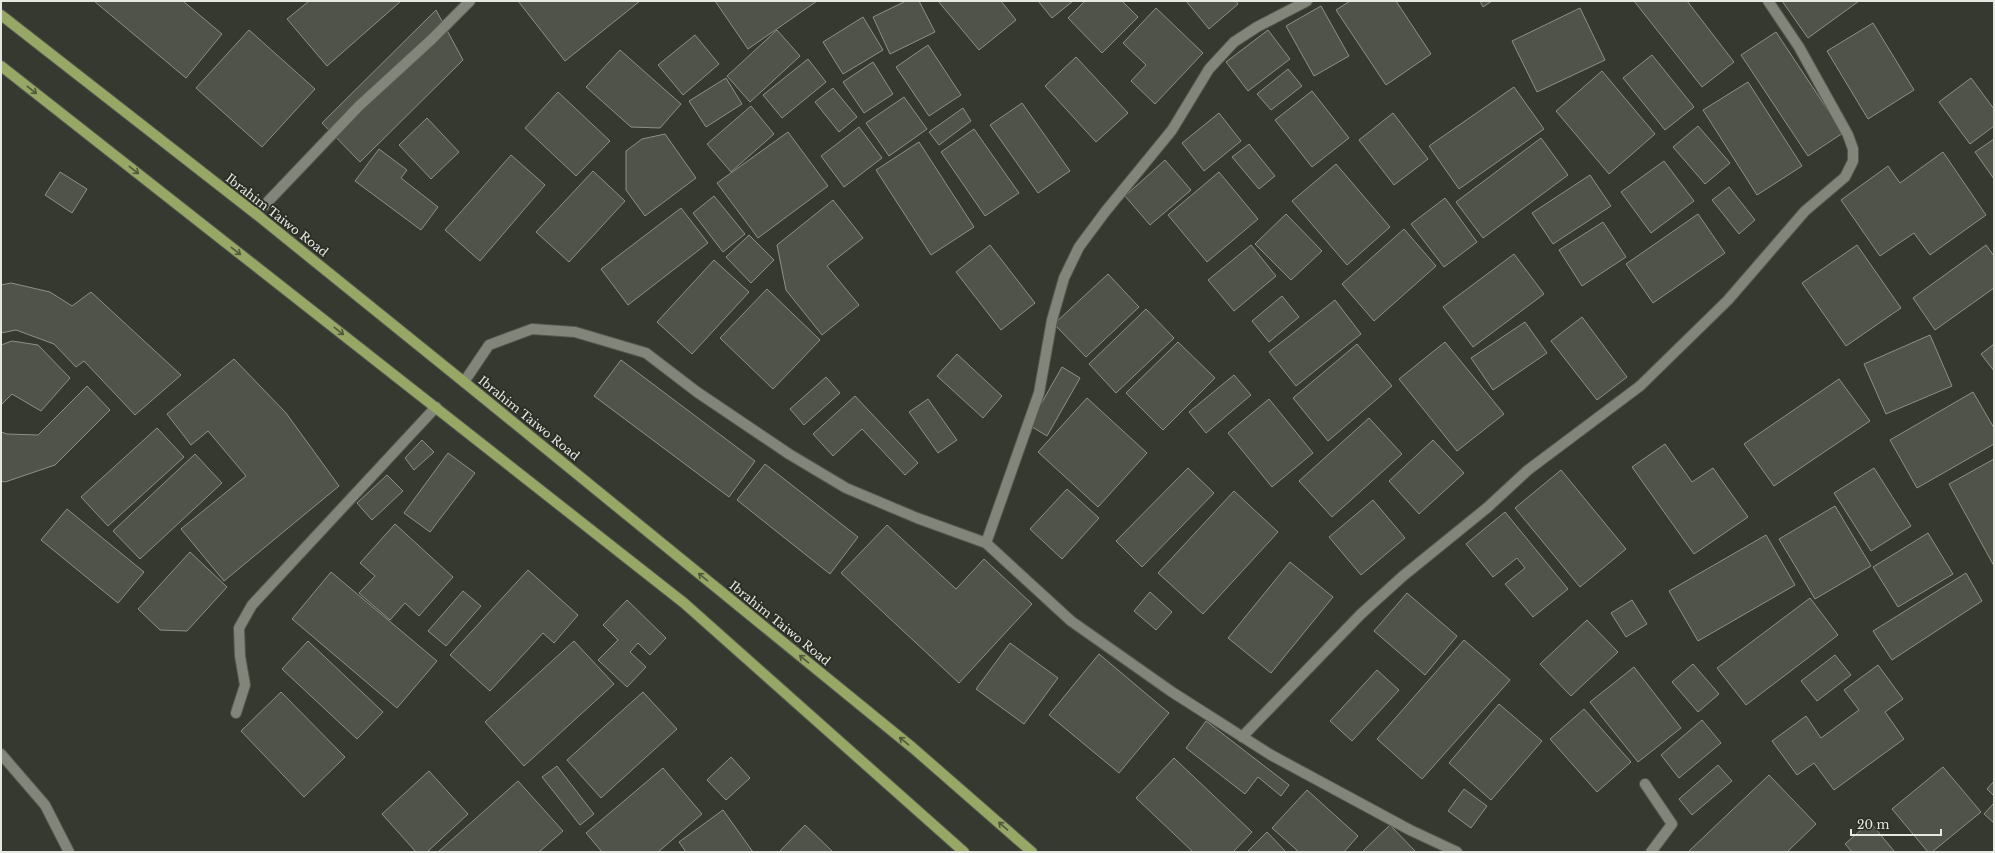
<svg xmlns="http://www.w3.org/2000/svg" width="1995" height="853" viewBox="0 0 1995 853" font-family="'Libre Baskerville',serif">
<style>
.building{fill:#505349;stroke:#8c9085}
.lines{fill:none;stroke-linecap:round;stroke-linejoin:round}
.minor-casing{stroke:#555850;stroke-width:12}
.primary-casing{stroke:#555850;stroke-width:12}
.minor{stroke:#82857a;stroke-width:10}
.primary{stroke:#96a766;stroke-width:10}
.oneway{stroke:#51593c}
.labels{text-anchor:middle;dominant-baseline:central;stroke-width:4;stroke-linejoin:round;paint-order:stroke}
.street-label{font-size:12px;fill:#e6e8e2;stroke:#2c2f25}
</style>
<rect width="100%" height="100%" fill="#36392f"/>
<g class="building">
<polygon points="94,1 183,1 222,34 186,78"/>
<polygon points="309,1 401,1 327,66 287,19"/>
<polygon points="518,1 640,1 565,61"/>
<polygon points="715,1 817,1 748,49"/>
<polygon points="906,1 919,1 935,32 890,54 873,17"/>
<polygon points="938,1 1001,1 1016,20 979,50"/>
<polygon points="1038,1 1073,1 1052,18"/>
<polygon points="1085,1 1122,1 1138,17 1102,53 1068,18"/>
<polygon points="1186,1 1236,1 1238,4 1209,29"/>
<polygon points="1350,1 1396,1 1431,54 1386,85 1336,10"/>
<polygon points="1480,1 1492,1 1483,7"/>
<polygon points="1634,1 1687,1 1734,62 1702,87"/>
<polygon points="1782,1 1859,1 1808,38"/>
<polygon points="1321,6 1349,56 1314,76 1286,26"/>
<polygon points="1156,8 1203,53 1155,104 1131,81 1146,65 1123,43"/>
<polygon points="1580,8 1605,60 1537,92 1512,41"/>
<polygon points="436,10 463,60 360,162 322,123"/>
<polygon points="863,17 883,50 843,74 823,42"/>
<polygon points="1873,23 1914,90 1868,119 1827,51"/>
<polygon points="249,30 315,89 262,147 196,88"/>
<polygon points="777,30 800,56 750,102 727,76"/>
<polygon points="1268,30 1290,59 1248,91 1226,62"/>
<polygon points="1776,32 1843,133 1808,156 1741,55"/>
<polygon points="695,35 719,64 683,95 658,65"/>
<polygon points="928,45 961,95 929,116 896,67"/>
<polygon points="620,50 681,104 660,128 631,127 586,87"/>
<polygon points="1652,55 1694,107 1665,130 1623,78"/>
<polygon points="1076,57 1128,113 1096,142 1045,86"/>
<polygon points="808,59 826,82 782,118 763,95"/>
<polygon points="873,62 893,94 864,113 843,82"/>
<polygon points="1288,69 1302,86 1271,110 1257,94"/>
<polygon points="1602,71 1655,134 1609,174 1556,111"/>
<polygon points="726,78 742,104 706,127 689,101"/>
<polygon points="1971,78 1994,109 1994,126 1970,144 1939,102"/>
<polygon points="1748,82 1802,166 1757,195 1703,110"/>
<polygon points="1514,87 1544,129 1459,189 1429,146"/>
<polygon points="833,88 857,117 839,132 815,102"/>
<polygon points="1312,91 1349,138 1312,167 1275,120"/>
<polygon points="558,92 610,141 576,176 525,128"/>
<polygon points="904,97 927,129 889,156 866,123"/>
<polygon points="1022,103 1070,171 1038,193 990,125"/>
<polygon points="751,106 774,134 731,172 707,144"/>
<polygon points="963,108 971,121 939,145 929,132"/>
<polygon points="1219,113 1241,141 1204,171 1182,143"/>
<polygon points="1393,113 1428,159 1394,185 1359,140"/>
<polygon points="427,118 459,152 431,179 399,145"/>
<polygon points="1698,126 1730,163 1705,184 1673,147"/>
<polygon points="859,127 882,158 844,187 821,156"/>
<polygon points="974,129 1019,193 985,216 941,152"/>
<polygon points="788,132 828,186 758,238 717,183"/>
<polygon points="665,134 696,178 645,216 626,190 626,151 642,139"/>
<polygon points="1541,138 1568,175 1483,238 1456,202"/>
<polygon points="1994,139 1994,179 1975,152"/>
<polygon points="919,142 974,227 931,255 876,170"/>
<polygon points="1249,144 1275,176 1259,189 1232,157"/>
<polygon points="379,149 407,170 401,178 438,207 421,230 355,181"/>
<polygon points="1943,152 1986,215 1930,255 1914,233 1880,256 1841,200 1888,166 1900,183"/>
<polygon points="511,155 545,185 480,261 445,230"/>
<polygon points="1165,160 1191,190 1150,225 1125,196"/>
<polygon points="1664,161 1694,201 1651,233 1621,192"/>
<polygon points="1336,164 1390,227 1347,265 1292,201"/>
<polygon points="593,171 625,201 569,262 536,232"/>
<polygon points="60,172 87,189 72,213 45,195"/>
<polygon points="1219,172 1258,219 1207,262 1168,215"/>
<polygon points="1590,175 1611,206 1553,244 1532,213"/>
<polygon points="1729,187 1755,220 1739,234 1712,200"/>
<polygon points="714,196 745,234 723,252 693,213"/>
<polygon points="1445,198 1477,242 1444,267 1411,224"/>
<polygon points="833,200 863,238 827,266 859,305 822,335 786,290 777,245"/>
<polygon points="681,208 708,243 628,305 601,269"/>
<polygon points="1286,214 1322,251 1291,280 1255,244"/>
<polygon points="1698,214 1725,253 1653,303 1626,264"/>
<polygon points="1603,222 1626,257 1582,286 1559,250"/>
<polygon points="1404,229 1436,266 1374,321 1342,284"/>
<polygon points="749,235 774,260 751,283 726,257"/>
<polygon points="990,245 1035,303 1001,330 956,272"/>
<polygon points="1251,245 1276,276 1234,311 1208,280"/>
<polygon points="1857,245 1901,308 1846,346 1802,283"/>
<polygon points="1986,245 1994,256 1994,288 1935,330 1913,298"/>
<polygon points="1514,254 1544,294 1473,347 1443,307"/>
<polygon points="714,260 749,292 692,354 657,322"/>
<polygon points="1108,274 1139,307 1086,357 1054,324"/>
<polygon points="11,283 50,292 72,306 91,292 181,375 135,415 84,361 76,367 54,344 16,330 1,333 1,285"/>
<polygon points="767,289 820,340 773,389 720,338"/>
<polygon points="1282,296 1299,317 1269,342 1252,321"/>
<polygon points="1335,300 1361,334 1296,386 1269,352"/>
<polygon points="1146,309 1174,338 1116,393 1089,364"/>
<polygon points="1582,317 1627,377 1597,400 1551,341"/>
<polygon points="1525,322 1547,353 1493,390 1471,358"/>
<polygon points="1930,335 1952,386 1886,414 1864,364"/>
<polygon points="12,341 38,345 70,378 41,411 12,394 1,405 1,345"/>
<polygon points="1178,342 1215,378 1163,430 1126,393"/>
<polygon points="1445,342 1504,414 1457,451 1399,379"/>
<polygon points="1357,344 1392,386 1328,441 1293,398"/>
<polygon points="1994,344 1994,371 1981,354"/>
<polygon points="957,354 1002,396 983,418 937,376"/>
<polygon points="234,359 286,413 339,486 224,581 181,529 246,476 208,431 191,445 167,414"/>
<polygon points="621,360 755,461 729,497 594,396"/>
<polygon points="1062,367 1080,378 1047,436 1029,425"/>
<polygon points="1234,375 1251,395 1206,433 1189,412"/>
<polygon points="826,377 840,393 804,425 790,409"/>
<polygon points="1839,379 1870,421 1774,486 1744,444"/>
<polygon points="87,386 110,410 55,465 5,482 1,481 1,432 7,434 38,435"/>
<polygon points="1973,392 1994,428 1994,444 1917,488 1890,440"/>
<polygon points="855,396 918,463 905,475 862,429 833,456 813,434"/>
<polygon points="1087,398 1147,453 1098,507 1038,452"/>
<polygon points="928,399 957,440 938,453 909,412"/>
<polygon points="1269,399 1313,453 1272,487 1228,433"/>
<polygon points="1369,418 1402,454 1332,517 1299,481"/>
<polygon points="157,428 184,457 108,526 81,497"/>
<polygon points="422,440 434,452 414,470 405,458"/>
<polygon points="1433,440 1464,473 1419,514 1389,481"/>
<polygon points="1665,444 1692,482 1713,468 1748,517 1694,554 1632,467"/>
<polygon points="448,453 475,473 430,532 404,513"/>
<polygon points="195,454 222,483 140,559 113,531"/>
<polygon points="1994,459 1994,566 1949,484"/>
<polygon points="765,464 858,537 830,574 737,500"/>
<polygon points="1188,468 1214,493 1142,567 1116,541"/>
<polygon points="1874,468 1911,526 1871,551 1834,493"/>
<polygon points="1561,470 1626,549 1580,587 1515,508"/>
<polygon points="387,475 403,491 372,520 357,503"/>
<polygon points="1067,489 1099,518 1062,559 1030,529"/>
<polygon points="1234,491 1278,532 1203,614 1158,573"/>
<polygon points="1373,500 1405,538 1361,575 1329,537"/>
<polygon points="1835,506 1871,566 1815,599 1779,539"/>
<polygon points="67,509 144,572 118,603 41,540"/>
<polygon points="1505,512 1568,589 1533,617 1505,584 1525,568 1517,558 1493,577 1466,544"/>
<polygon points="395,524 453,577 419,616 405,603 390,620 359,593 375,576 360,563"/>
<polygon points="887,525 956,589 984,559 1032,604 959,683 841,573"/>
<polygon points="1928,533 1953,574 1898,607 1873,567"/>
<polygon points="1766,535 1795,585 1698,641 1669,591"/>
<polygon points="190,552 227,587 187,631 160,630 138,609"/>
<polygon points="1290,562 1333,597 1271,673 1228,638"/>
<polygon points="528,570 578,615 554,643 543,633 490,691 450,655"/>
<polygon points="331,572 437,661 397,708 292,619"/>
<polygon points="1966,573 1982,601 1892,660 1873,631"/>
<polygon points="463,591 481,606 446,646 428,631"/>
<polygon points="1150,592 1172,612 1156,630 1134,611"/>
<polygon points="1407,593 1457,636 1425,675 1374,631"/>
<polygon points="1810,598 1838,635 1746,705 1717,668"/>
<polygon points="627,600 666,638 650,655 638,643 630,652 646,667 627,687 598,660 618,640 603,625"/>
<polygon points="1632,600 1647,624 1626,637 1611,613"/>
<polygon points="1587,620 1618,652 1571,696 1540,664"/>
<polygon points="1464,640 1510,680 1422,779 1377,739"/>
<polygon points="308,641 383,712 357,739 282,669"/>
<polygon points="574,641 614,684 524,766 485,722"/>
<polygon points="1010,643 1058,678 1024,724 976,689"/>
<polygon points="1099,654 1169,713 1119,773 1049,715"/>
<polygon points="1835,655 1851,675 1817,701 1801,681"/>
<polygon points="1693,664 1719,694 1698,712 1672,682"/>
<polygon points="1878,665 1903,699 1885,712 1904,739 1834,790 1814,763 1797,775 1772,741 1806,716 1821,738 1859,710 1844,690"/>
<polygon points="1634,667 1681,728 1638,762 1590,702"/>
<polygon points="1377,670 1399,690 1352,741 1330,721"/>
<polygon points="281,692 345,757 304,797 241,731"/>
<polygon points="643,692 677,729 601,798 567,760"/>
<polygon points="1499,704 1542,741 1491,800 1449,763"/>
<polygon points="1584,709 1631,762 1597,792 1550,739"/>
<polygon points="1702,720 1721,743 1679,778 1661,755"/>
<polygon points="1206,721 1289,785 1281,796 1258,777 1245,794 1186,748"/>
<polygon points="731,757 750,778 726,800 707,780"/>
<polygon points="1174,758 1252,832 1233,852 1193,852 1136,798"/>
<polygon points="1718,765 1732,781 1692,815 1679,799"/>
<polygon points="557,766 594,814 580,825 542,777"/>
<polygon points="1943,767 1981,812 1932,852 1928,852 1892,809"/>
<polygon points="663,768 702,814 658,852 602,852 586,833"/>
<polygon points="429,771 468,814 427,852 416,852 382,814"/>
<polygon points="1769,775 1816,824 1787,852 1688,852"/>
<polygon points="518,781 563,831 539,852 438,852"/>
<polygon points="1994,781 1994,796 1987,789"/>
<polygon points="1464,789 1487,806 1471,828 1448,811"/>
<polygon points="1307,790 1358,836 1344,852 1299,852 1272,828"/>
<polygon points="1994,803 1994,823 1984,814"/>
<polygon points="723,810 753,852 686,852 679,842"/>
<polygon points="1870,822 1894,851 1893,852 1852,852 1845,844"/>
<polygon points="805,825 833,852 779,852"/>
<polygon points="1390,825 1416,852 1362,852"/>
<polygon points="1267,832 1286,852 1247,852"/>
</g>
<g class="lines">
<g class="minor-casing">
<g id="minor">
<polyline points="256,214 359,106 431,40 470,1"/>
<polyline points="464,382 489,345 532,329 575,332 646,353 697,392 789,454 846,488 917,518 986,543 1071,621 1172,692 1271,755 1410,830 1457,852"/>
<polyline points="986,543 1039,393 1052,320 1064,278 1079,247 1105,212 1172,130 1209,69 1234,42 1257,27 1307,1"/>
<polyline points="236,713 245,685 240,656 239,628 252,605 436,407"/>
<polyline points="1242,737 1361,614 1403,576 1488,507 1528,470 1640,386 1728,300 1805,211 1845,177 1853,161 1853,149 1848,135 1799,47 1768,1"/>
<polyline points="1,754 45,805 69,852"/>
<polyline points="1645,784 1672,824 1651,852"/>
</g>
</g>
<g class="primary-casing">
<g id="primary">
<polyline points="1,15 256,214 464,382 913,748 1032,852"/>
<polyline points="1,66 684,603 964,852"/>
</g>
</g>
<use href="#minor" class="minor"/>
<use href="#primary" class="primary"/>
</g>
<defs><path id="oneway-shaft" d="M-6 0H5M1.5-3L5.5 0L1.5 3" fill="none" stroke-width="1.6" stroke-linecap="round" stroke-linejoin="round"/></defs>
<g class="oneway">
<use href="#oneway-shaft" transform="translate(32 90) rotate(38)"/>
<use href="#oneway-shaft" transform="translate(134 170) rotate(38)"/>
<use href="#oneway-shaft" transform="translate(236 251) rotate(38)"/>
<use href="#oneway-shaft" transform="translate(339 331) rotate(38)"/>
<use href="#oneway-shaft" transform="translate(703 577) rotate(-141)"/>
<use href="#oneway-shaft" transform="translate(804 659) rotate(-141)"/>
<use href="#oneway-shaft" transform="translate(904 741) rotate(-141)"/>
<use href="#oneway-shaft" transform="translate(1003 826) rotate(-139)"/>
</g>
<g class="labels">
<g class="street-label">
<text transform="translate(277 215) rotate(38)">Ibrahim Taiwo Road</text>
<text transform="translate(529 418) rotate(39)">Ibrahim Taiwo Road</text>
<text transform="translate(780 623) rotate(39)">Ibrahim Taiwo Road</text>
</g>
</g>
<rect width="1995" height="853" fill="none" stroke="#e6e8e2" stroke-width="4"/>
<path d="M1851 829v6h90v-6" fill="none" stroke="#e6e8e2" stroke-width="2"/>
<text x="1857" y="829" font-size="12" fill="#e6e8e2" stroke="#2c2f25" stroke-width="3" paint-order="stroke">20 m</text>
</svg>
